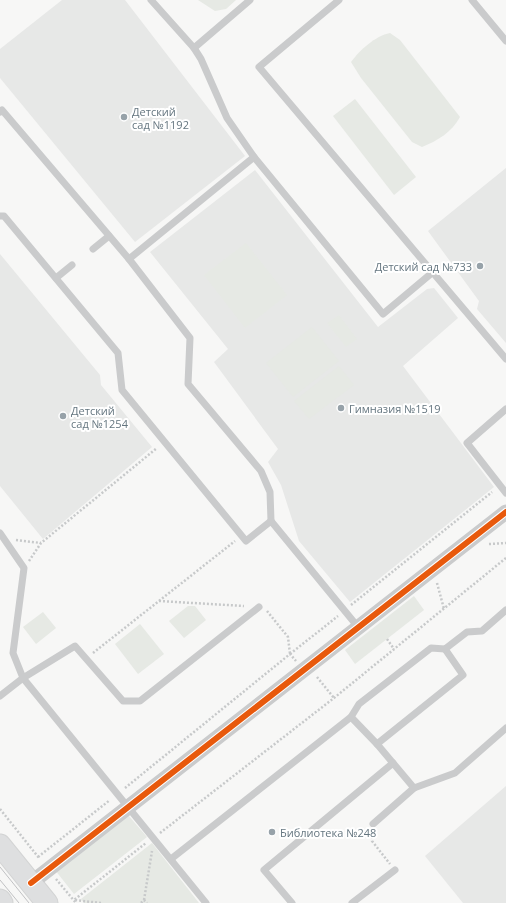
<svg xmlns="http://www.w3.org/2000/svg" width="506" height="903" viewBox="0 0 506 903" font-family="'Open Sans',sans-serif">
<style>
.built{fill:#e7e8e7}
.green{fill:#e6e9e4}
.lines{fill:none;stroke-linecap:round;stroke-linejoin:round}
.secondary-casing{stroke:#d3d4d4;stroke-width:23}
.path{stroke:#c7c9ca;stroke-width:2.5;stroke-dasharray:2 2;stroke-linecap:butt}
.service{stroke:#cacbcc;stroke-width:7}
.minor{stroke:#cacbcc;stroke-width:15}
.secondary{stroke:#dedfe0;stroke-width:21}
.tram{stroke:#c0c1c3;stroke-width:1}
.cycleway-casing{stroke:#fff;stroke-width:8}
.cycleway{stroke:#e8590c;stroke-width:6}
.poi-dot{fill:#97a2a9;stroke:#fff;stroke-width:1.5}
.labels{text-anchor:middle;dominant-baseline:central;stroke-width:4;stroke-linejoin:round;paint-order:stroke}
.poi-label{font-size:11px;fill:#64757f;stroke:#fff;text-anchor:start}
</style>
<rect width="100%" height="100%" fill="#f7f7f6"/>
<g class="built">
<polygon points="62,0 125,0 245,156 135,242 0,78 0,49"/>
<polygon points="506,168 506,343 477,309 479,301 428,231"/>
<polygon points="255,170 378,327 427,289 434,288 458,318 403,366 494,487 350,602 299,541 281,485 268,462 278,449 214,362 228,349 150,252"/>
<polygon points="0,254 100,375 101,385 152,447 43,539 0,486"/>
<polygon points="506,786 506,903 463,903 425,856"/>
</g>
<g class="green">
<polygon points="198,0 236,0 226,9 215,11"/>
<path d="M390 33 400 40 460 117C452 132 437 141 422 147L412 142 361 78 351 62C360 50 375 36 390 33Z"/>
<polygon points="355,99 416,177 394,195 333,116"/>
<polygon points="246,243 287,295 245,328 204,275"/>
<polygon points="339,315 357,339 346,347 327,323"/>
<polygon points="312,327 339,361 293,397 266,363"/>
<polygon points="339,366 354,385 309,419 294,401"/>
<polygon points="414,596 424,610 355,664 345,650"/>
<polygon points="188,606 195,606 206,620 184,638 169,621"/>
<polygon points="43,612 56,628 36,644 23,627"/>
<polygon points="140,624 164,654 138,674 115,644"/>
<polygon points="128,815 147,837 74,894 55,870"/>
<polygon points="152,843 199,903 84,903 81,899"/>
</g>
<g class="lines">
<g class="secondary-casing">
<g id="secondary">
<polyline points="0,845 47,903"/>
<polyline points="0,900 2,903"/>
</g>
</g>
<g class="path">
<polyline points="16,540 41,543"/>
<polyline points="489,544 506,543"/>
<polyline points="29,561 41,543 157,448"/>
<polyline points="437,583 444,609"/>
<polyline points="159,601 244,606"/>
<polyline points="351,605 492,492"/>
<polyline points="267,611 288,637 290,654"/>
<polyline points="387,639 394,649"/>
<polyline points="93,653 235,541"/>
<polyline points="290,654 338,616"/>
<polyline points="317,677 334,698"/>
<polyline points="125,788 290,654 296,661"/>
<polyline points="0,809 39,858"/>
<polyline points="160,833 334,698 506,558"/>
<polyline points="373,833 372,841 390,864"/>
<polyline points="38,857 110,800"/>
<polyline points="56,879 76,903"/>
<polyline points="144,900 152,851"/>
<polyline points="101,903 74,900 146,843"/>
<polyline points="141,903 144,900 147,903"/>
</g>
<g class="service">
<polyline points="151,0 194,48 201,59 227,118 254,157 383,314 433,272"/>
<polyline points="339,0 259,67 506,359"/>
<polyline points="472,0 506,41"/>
<polyline points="194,48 250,0"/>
<polyline points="0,112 2,110 129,259 190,338 188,384 261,471 270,492 271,521"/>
<polyline points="0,216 4,216 118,353 122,390 246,541 271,521 358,627"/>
<polyline points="93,249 109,236"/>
<polyline points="129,259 254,157"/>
<polyline points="56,278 72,265"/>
<polyline points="506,409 467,443 506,493"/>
<polyline points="0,533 24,568 13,653 23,678 206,903"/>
<polyline points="0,696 23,678 75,646 123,701 140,701 259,607"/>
<polyline points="351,717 377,744 414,788 455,773 506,728"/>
<polyline points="377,744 463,675 445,649"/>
<polyline points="373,824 414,788"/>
<polyline points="171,859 351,717 359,704 431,648 445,649 467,632 482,631 506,610"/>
<polyline points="292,903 264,870 393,763"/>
<polyline points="352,903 395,870"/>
</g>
<polyline class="minor" points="31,883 506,512"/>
<use href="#secondary" class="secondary"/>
<g class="tram">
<polyline points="0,867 29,903"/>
<polyline points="0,880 19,903"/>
</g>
<g class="cycleway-casing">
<polyline id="cycleway" points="31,883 506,512"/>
</g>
<use href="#cycleway" class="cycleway"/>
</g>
<g class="poi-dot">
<circle cx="124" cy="117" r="4"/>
<circle cx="480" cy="266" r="4"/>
<circle cx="341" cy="408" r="4"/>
<circle cx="63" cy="416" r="4"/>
<circle cx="272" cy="832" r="4"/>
</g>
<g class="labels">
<g class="poi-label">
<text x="132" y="111">Детский<tspan x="132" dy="13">сад №1192</tspan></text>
<text x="472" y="266" text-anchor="end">Детский сад №733</text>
<text x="349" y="408">Гимназия №1519</text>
<text x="71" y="410">Детский<tspan x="71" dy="13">сад №1254</tspan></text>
<text x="280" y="832">Библиотека №248</text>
</g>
</g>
</svg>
